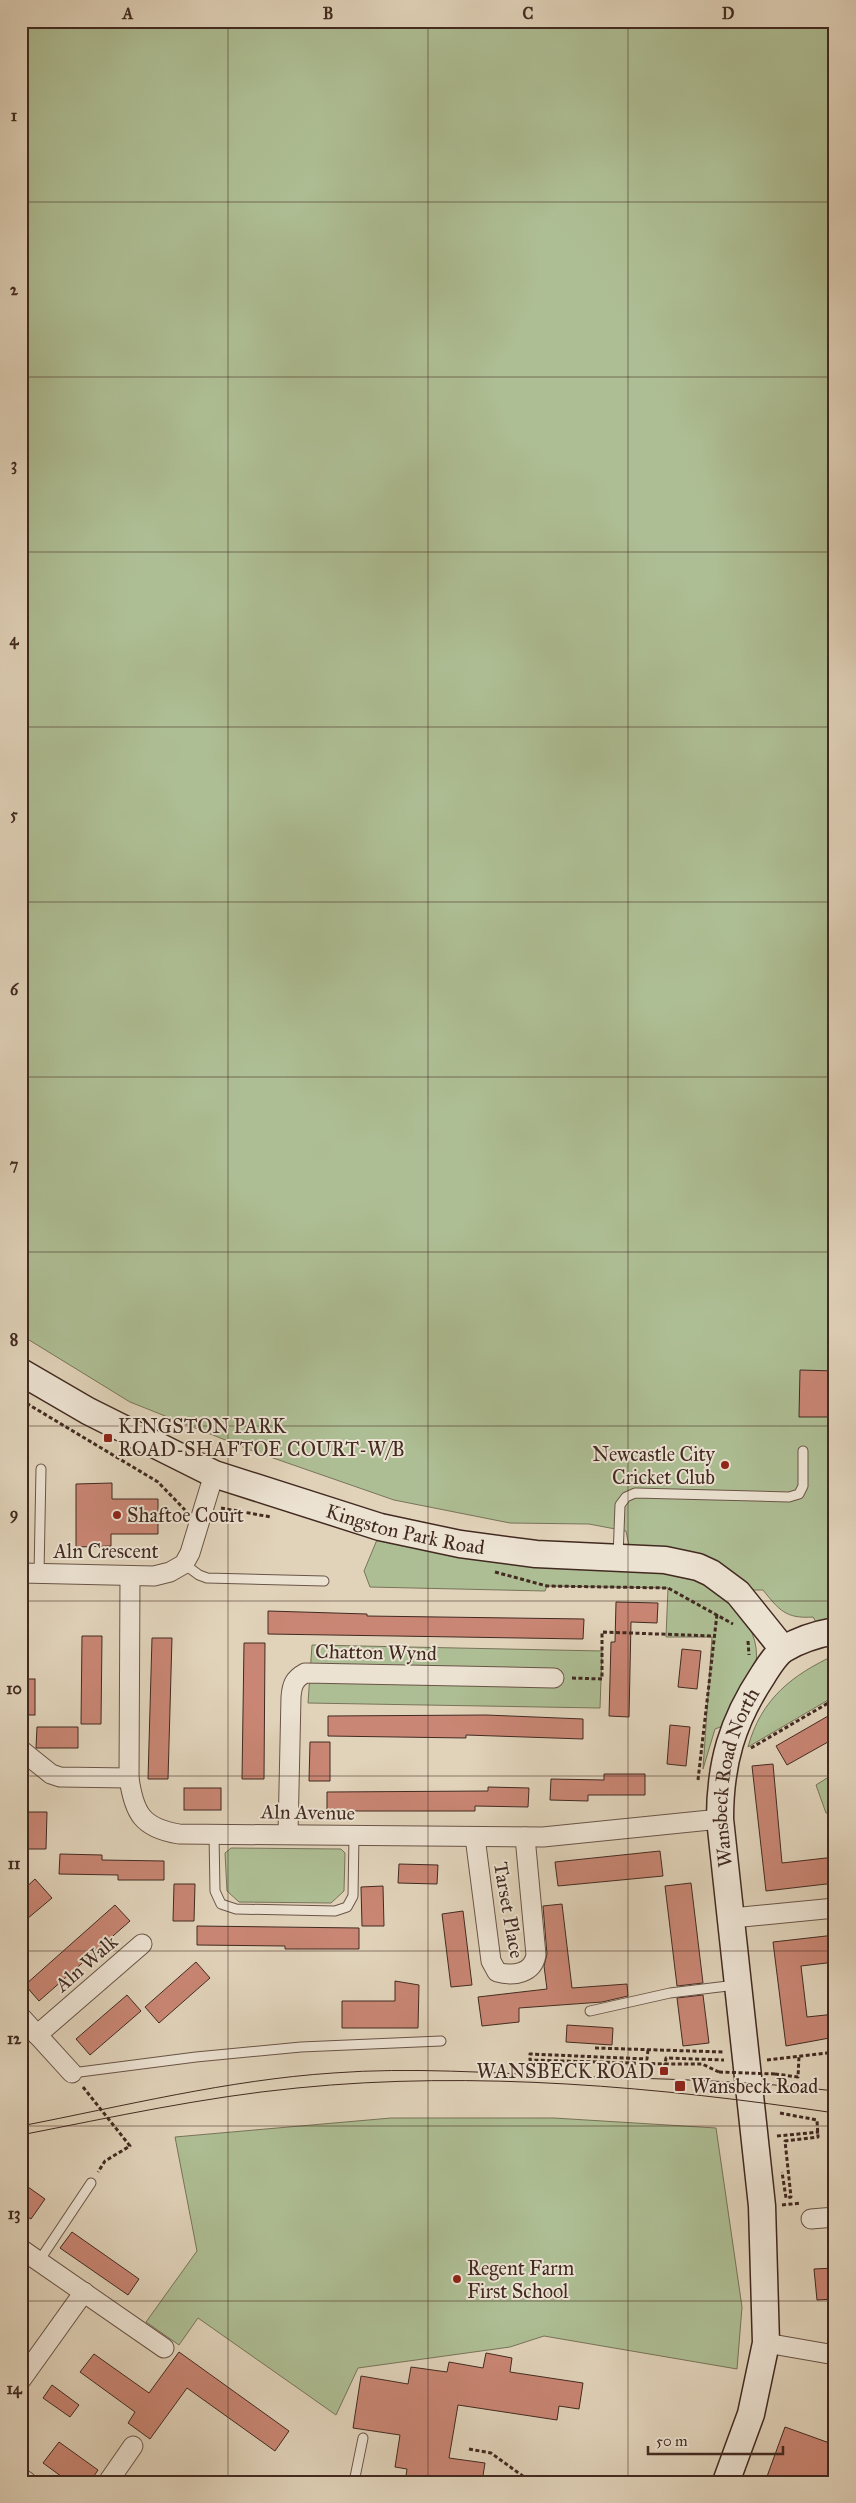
<svg xmlns="http://www.w3.org/2000/svg" width="856" height="2503" viewBox="0 0 856 2503" font-family="'IM FELL Great Primer',serif">
<style>
.green{fill:#aebe94;stroke:#78745a}
.building{fill:#c98674;stroke:#422a21}
.lines{fill:none;stroke-linecap:round;stroke-linejoin:round}
.lane-casing{stroke:#6a5447;stroke-width:11}
.street-casing{stroke:#6a5447;stroke-width:21}
.secondary-casing{stroke:#422a21;stroke-width:29}
.path{stroke:#422a21;stroke-width:3;stroke-dasharray:4 2.5;stroke-linecap:butt}
.lane{stroke:#ece2d2;stroke-width:9}
.street{stroke:#ece2d2;stroke-width:19}
.secondary{stroke:#ece2d2;stroke-width:26}
.tram{stroke:#422a21;stroke-width:1}
.path-bridge{stroke:#422a21;stroke-width:3;stroke-dasharray:4 2.5;stroke-linecap:butt}
.grid{fill:none;stroke:#422a21;stroke-width:1;stroke-opacity:0.55}
.poi-dot{fill:#8f2418;stroke:#ece2d2;stroke-width:2}
.labels{text-anchor:middle;dominant-baseline:central;stroke-width:4;stroke-linejoin:round;paint-order:stroke}
.poi-label{font-size:20px;fill:#422a21;stroke:#ece2d2;text-anchor:start}
.street-label{font-size:20px;fill:#422a21;stroke:#ece2d2}
.neatline{fill:none;stroke:#422a21;stroke-width:2}
.grid-label{font-size:16px;text-anchor:middle;font-weight:bold;fill:#422a21}
</style>
<rect width="100%" height="100%" fill="#e1d3ba"/>
<filter id="stains"><feTurbulence type="fractalNoise" baseFrequency=".004" numOctaves="4"/><feColorMatrix values="0 0 0 0 .2 0 0 0 0 .09 0 0 0 0 .02 0 0 0 .5 -.17"/></filter>
<radialGradient id="worn" r=".72"><stop offset=".6" stop-color="#630" stop-opacity="0"/><stop offset="1" stop-color="#630" stop-opacity=".3"/></radialGradient>
<g class="green">
<path d="M21 21H835V1621L817 1624 813 1617C786 1619 779 1610 763 1590H750L629 1546 626 1531 589 1524 510 1523 394 1500 253 1451 130 1402 21 1335Z"/>
<path d="M379 1535 685 1575C720 1592 762 1620 756 1664L723 1726 715 1729 703 1769 712 1637H666L668 1588 547 1586 545 1591 370 1587 364 1571Z"/>
<polygon points="312,1645 602,1651 600,1708 308,1703"/>
<path d="M835 1655V1696L748 1747C761 1699 792 1675 835 1655Z"/>
<polygon points="835,1773 835,1813 826,1813 816,1785"/>
<polygon points="231,1848 341,1849 345,1853 344,1891 331,1903 239,1902 227,1891 225,1853"/>
<polygon points="391,2118 554,2118 716,2128 742,2307 737,2369 544,2336 510,2347 358,2368 336,2415 198,2318 179,2345 146,2322 197,2251 175,2137"/>
</g>
<g class="building">
<polygon points="800,1370 835,1371 835,1417 799,1417"/>
<polygon points="112,1483 112,1499 158,1499 158,1534 111,1534 111,1546 76,1547 76,1484"/>
<polygon points="616,1602 658,1603 657,1623 631,1622 629,1717 609,1716 611,1642 615,1642"/>
<polygon points="268,1611 367,1614 367,1616 584,1619 583,1639 268,1634"/>
<polygon points="82,1636 102,1636 101,1724 81,1724"/>
<polygon points="152,1638 172,1638 168,1779 148,1779"/>
<polygon points="244,1643 265,1643 264,1779 242,1779"/>
<polygon points="682,1649 701,1651 697,1689 678,1687"/>
<rect x="21" y="1679" width="14" height="36"/>
<polygon points="835,1712 835,1738 787,1765 776,1746"/>
<polygon points="486,1715 583,1719 583,1739 466,1735 466,1738 328,1736 328,1716"/>
<polygon points="670,1725 690,1727 686,1766 667,1764"/>
<polygon points="37,1727 78,1727 78,1748 36,1748"/>
<polygon points="310,1742 330,1742 330,1781 309,1781"/>
<polygon points="773,1764 782,1863 835,1857 835,1883 766,1891 752,1766"/>
<polygon points="604,1774 645,1774 645,1795 588,1795 588,1801 550,1800 551,1779 604,1780"/>
<polygon points="488,1787 529,1788 528,1807 475,1806 475,1811 327,1811 327,1792 488,1791"/>
<rect x="184" y="1788" width="37" height="22"/>
<polygon points="25,1812 47,1812 46,1849 24,1849"/>
<polygon points="660,1851 663,1876 558,1886 555,1862"/>
<polygon points="60,1854 102,1855 102,1860 164,1861 164,1880 118,1880 118,1875 59,1874"/>
<polygon points="399,1864 438,1865 437,1884 398,1883"/>
<polygon points="35,1879 52,1898 21,1924 21,1892"/>
<polygon points="691,1883 703,1983 677,1986 665,1886"/>
<polygon points="174,1884 195,1884 194,1921 173,1921"/>
<polygon points="383,1886 384,1926 362,1926 361,1887"/>
<polygon points="562,1904 572,1988 627,1984 628,1996 602,2002 519,2008 519,2022 482,2026 478,1997 547,1989 544,1966 547,1954 543,1906"/>
<polygon points="115,1905 130,1921 39,2001 25,1985"/>
<polygon points="463,1911 472,1985 451,1987 442,1914"/>
<polygon points="197,1926 359,1928 359,1949 285,1949 285,1946 197,1945"/>
<polygon points="835,1935 835,1962 801,1966 807,2017 835,2014 835,2037 786,2046 773,1942"/>
<polygon points="196,1962 210,1978 159,2023 145,2007"/>
<polygon points="395,1981 419,1985 418,2028 342,2028 342,2001 395,2001"/>
<polygon points="127,1995 141,2011 90,2055 76,2039"/>
<polygon points="703,1995 709,2043 683,2046 677,1998"/>
<polygon points="567,2025 613,2028 612,2045 566,2042"/>
<polygon points="21,2182 45,2199 31,2219 21,2213"/>
<polygon points="72,2232 139,2279 128,2295 60,2248"/>
<polygon points="835,2268 835,2299 817,2300 814,2269"/>
<polygon points="179,2352 289,2431 275,2451 187,2388 150,2439 128,2423 135,2412 80,2372 94,2354 149,2393"/>
<polygon points="486,2353 512,2358 510,2372 583,2383 579,2409 559,2406 557,2420 458,2405 449,2458 485,2463 482,2482 405,2482 407,2469 395,2467 400,2435 353,2428 361,2376 408,2384 411,2367 447,2372 449,2362 483,2368"/>
<polygon points="52,2385 79,2405 70,2417 43,2398"/>
<polygon points="785,2427 835,2445 835,2482 765,2482"/>
<polygon points="59,2442 98,2470 90,2482 69,2482 43,2463"/>
</g>
<g class="lines">
<g class="lane-casing">
<g id="lane">
<polyline points="618,1557 620,1505 626,1497 635,1493 789,1497 799,1494 803,1486 803,1451"/>
<polyline points="184,1564 199,1575 207,1578 324,1581"/>
<polyline points="39,1574 41,1469"/>
<polyline points="214,1834 215,1891 221,1904 236,1909 335,1911 347,1907 353,1896 354,1835"/>
<polyline points="590,2011 670,1993 736,1985"/>
<polyline points="72,2073 196,2057 301,2047 441,2041"/>
<polyline points="39,2261 91,2183"/>
<polyline points="354,2482 363,2438"/>
</g>
</g>
<g class="street-casing">
<g id="street">
<polyline points="21,1573 154,1576 170,1572 184,1564 190,1553 214,1474"/>
<path d="M130 1577 129 1778C134 1813 142 1828 179 1834L543 1837 720 1819"/>
<polyline points="21,1750 51,1774 60,1777 129,1778"/>
<path d="M288 1834 291 1697C292 1685 294 1679 305 1673L554 1678"/>
<path d="M475 1837 491 1961 497 1972C514 1977 533 1973 536 1955L525 1837"/>
<polyline points="732,1918 835,1908"/>
<polyline points="21,2017 72,2073"/>
<polyline points="37,2035 142,1944"/>
<polyline points="811,2219 835,2217"/>
<polyline points="21,2249 164,2348"/>
<polyline points="766,2343 835,2355"/>
<polyline points="21,2380 84,2292"/>
<polyline points="21,2478 27,2482"/>
<polyline points="108,2482 133,2446"/>
</g>
</g>
<g class="secondary-casing">
<g id="secondary">
<path id="s1" d="M21 1372 88 1411 214 1474 380 1527 460 1544 536 1554 665 1560 698 1567 711 1573 738 1593 783 1649"/>
<path id="s2" d="M726 2482 751 2414 766 2343 762 2206 720 1819C720 1763 732 1722 763 1675 768 1667 776 1654 784 1649 799 1640 818 1634 835 1631"/>
</g>
</g>
<g class="path">
<polyline points="21,1400 158,1482 185,1510"/>
<polyline points="221,1508 271,1517"/>
<polyline points="495,1572 547,1586 668,1588 733,1624"/>
<polyline points="748,1641 749,1655"/>
<polyline points="572,1678 602,1679 602,1632 714,1636"/>
<polyline points="751,1748 835,1699"/>
<polyline points="698,1780 717,1614"/>
<polyline points="595,2048 723,2052"/>
<polyline points="648,2050 647,2059 530,2054 530,2060 665,2064 664,2072"/>
<polyline points="767,2060 835,2052"/>
<polyline points="719,2072 702,2064 665,2064 666,2058 724,2060"/>
<polyline points="775,2074 798,2077 799,2056"/>
<polyline points="83,2087 130,2146 105,2161 98,2172"/>
<polyline points="780,2113 817,2120 818,2137 785,2141 791,2197 786,2198 782,2172"/>
<polyline points="777,2136 819,2132"/>
<polyline points="782,2205 801,2203"/>
<polyline points="469,2449 491,2453 531,2482"/>
</g>
<use href="#lane" class="lane"/>
<use href="#street" class="street"/>
<use href="#secondary" class="secondary"/>
<g class="tram">
<path d="M21 2126C124 2106 228 2080 333 2073 411 2067 490 2073 568 2076 657 2079 746 2080 835 2091"/>
<path d="M21 2135C113 2117 204 2097 297 2088 476 2070 658 2087 835 2113"/>
</g>
<polyline class="path-bridge" points="719,2072 775,2074"/>
</g>
<path class="grid" d="M228 21V2482M428 21V2482M628 21V2482M21 202H835M21 377H835M21 552H835M21 727H835M21 902H835M21 1077H835M21 1252H835M21 1426H835M21 1601H835M21 1776H835M21 1951H835M21 2126H835M21 2301H835"/>
<g class="poi-dot">
<rect x="103" y="1433" width="10" height="10" rx="2.5"/>
<circle cx="725" cy="1465" r="5"/>
<circle cx="117" cy="1515" r="5"/>
<rect x="659" y="2066" width="10" height="10" rx="2.5"/>
<rect x="674" y="2080" width="12" height="12" rx="2.5"/>
<circle cx="457" cy="2279" r="5"/>
</g>
<g class="labels">
<g class="poi-label">
<text x="118" y="1426">KINGSTON PARK<tspan x="118" dy="23">ROAD-SHAFTOE COURT-W/B</tspan></text>
<text x="715" y="1454" text-anchor="end">Newcastle City<tspan x="715" dy="23">Cricket Club</tspan></text>
<text x="127" y="1515">Shaftoe Court</text>
<text x="654" y="2071" text-anchor="end">WANSBECK ROAD</text>
<text x="691" y="2086">Wansbeck Road</text>
<text x="467" y="2268">Regent Farm<tspan x="467" dy="23">First School</tspan></text>
</g>
<g class="street-label">
<text stroke="none"><textPath href="#s1" startOffset="418">Kingston Park Road</textPath></text>
<text x="106" y="1551">Aln Crescent</text>
<text transform="translate(376 1652) rotate(1)">Chatton Wynd</text>
<text stroke="none"><textPath href="#s2" startOffset="715">Wansbeck Road North</textPath></text>
<text transform="translate(308 1812) rotate(1)">Aln Avenue</text>
<text transform="translate(509 1910) rotate(80)">Tarset Place</text>
<text transform="translate(86 1963) rotate(-41)">Aln Walk</text>
</g>
</g>
<rect width="856" height="2503" fill="none" stroke="#e1d3ba" stroke-width="55"/>
<path d="M648 2446v8h135v-8" fill="none" stroke="#422a21" stroke-width="2.5"/>
<text x="656" y="2446" font-size="15" fill="#422a21" stroke="#ece2d2" stroke-width="4" paint-order="stroke">50 m</text>
<rect x="28" y="28" width="800" height="2448" class="neatline"/>
<g class="grid-label">
<text x="128" y="19">A</text>
<text x="328" y="19">B</text>
<text x="528" y="19">C</text>
<text x="728" y="19">D</text>
<text x="14" y="121">1</text>
<text x="14" y="295">2</text>
<text x="14" y="470">3</text>
<text x="14" y="645">4</text>
<text x="14" y="820">5</text>
<text x="14" y="995">6</text>
<text x="14" y="1170">7</text>
<text x="14" y="1345">8</text>
<text x="14" y="1519">9</text>
<text x="14" y="1694">10</text>
<text x="14" y="1869">11</text>
<text x="14" y="2044">12</text>
<text x="14" y="2219">13</text>
<text x="14" y="2394">14</text>
</g>
<rect width="100%" height="100%" filter="url(#stains)"/>
<rect width="100%" height="100%" fill="url(#worn)"/>
</svg>
